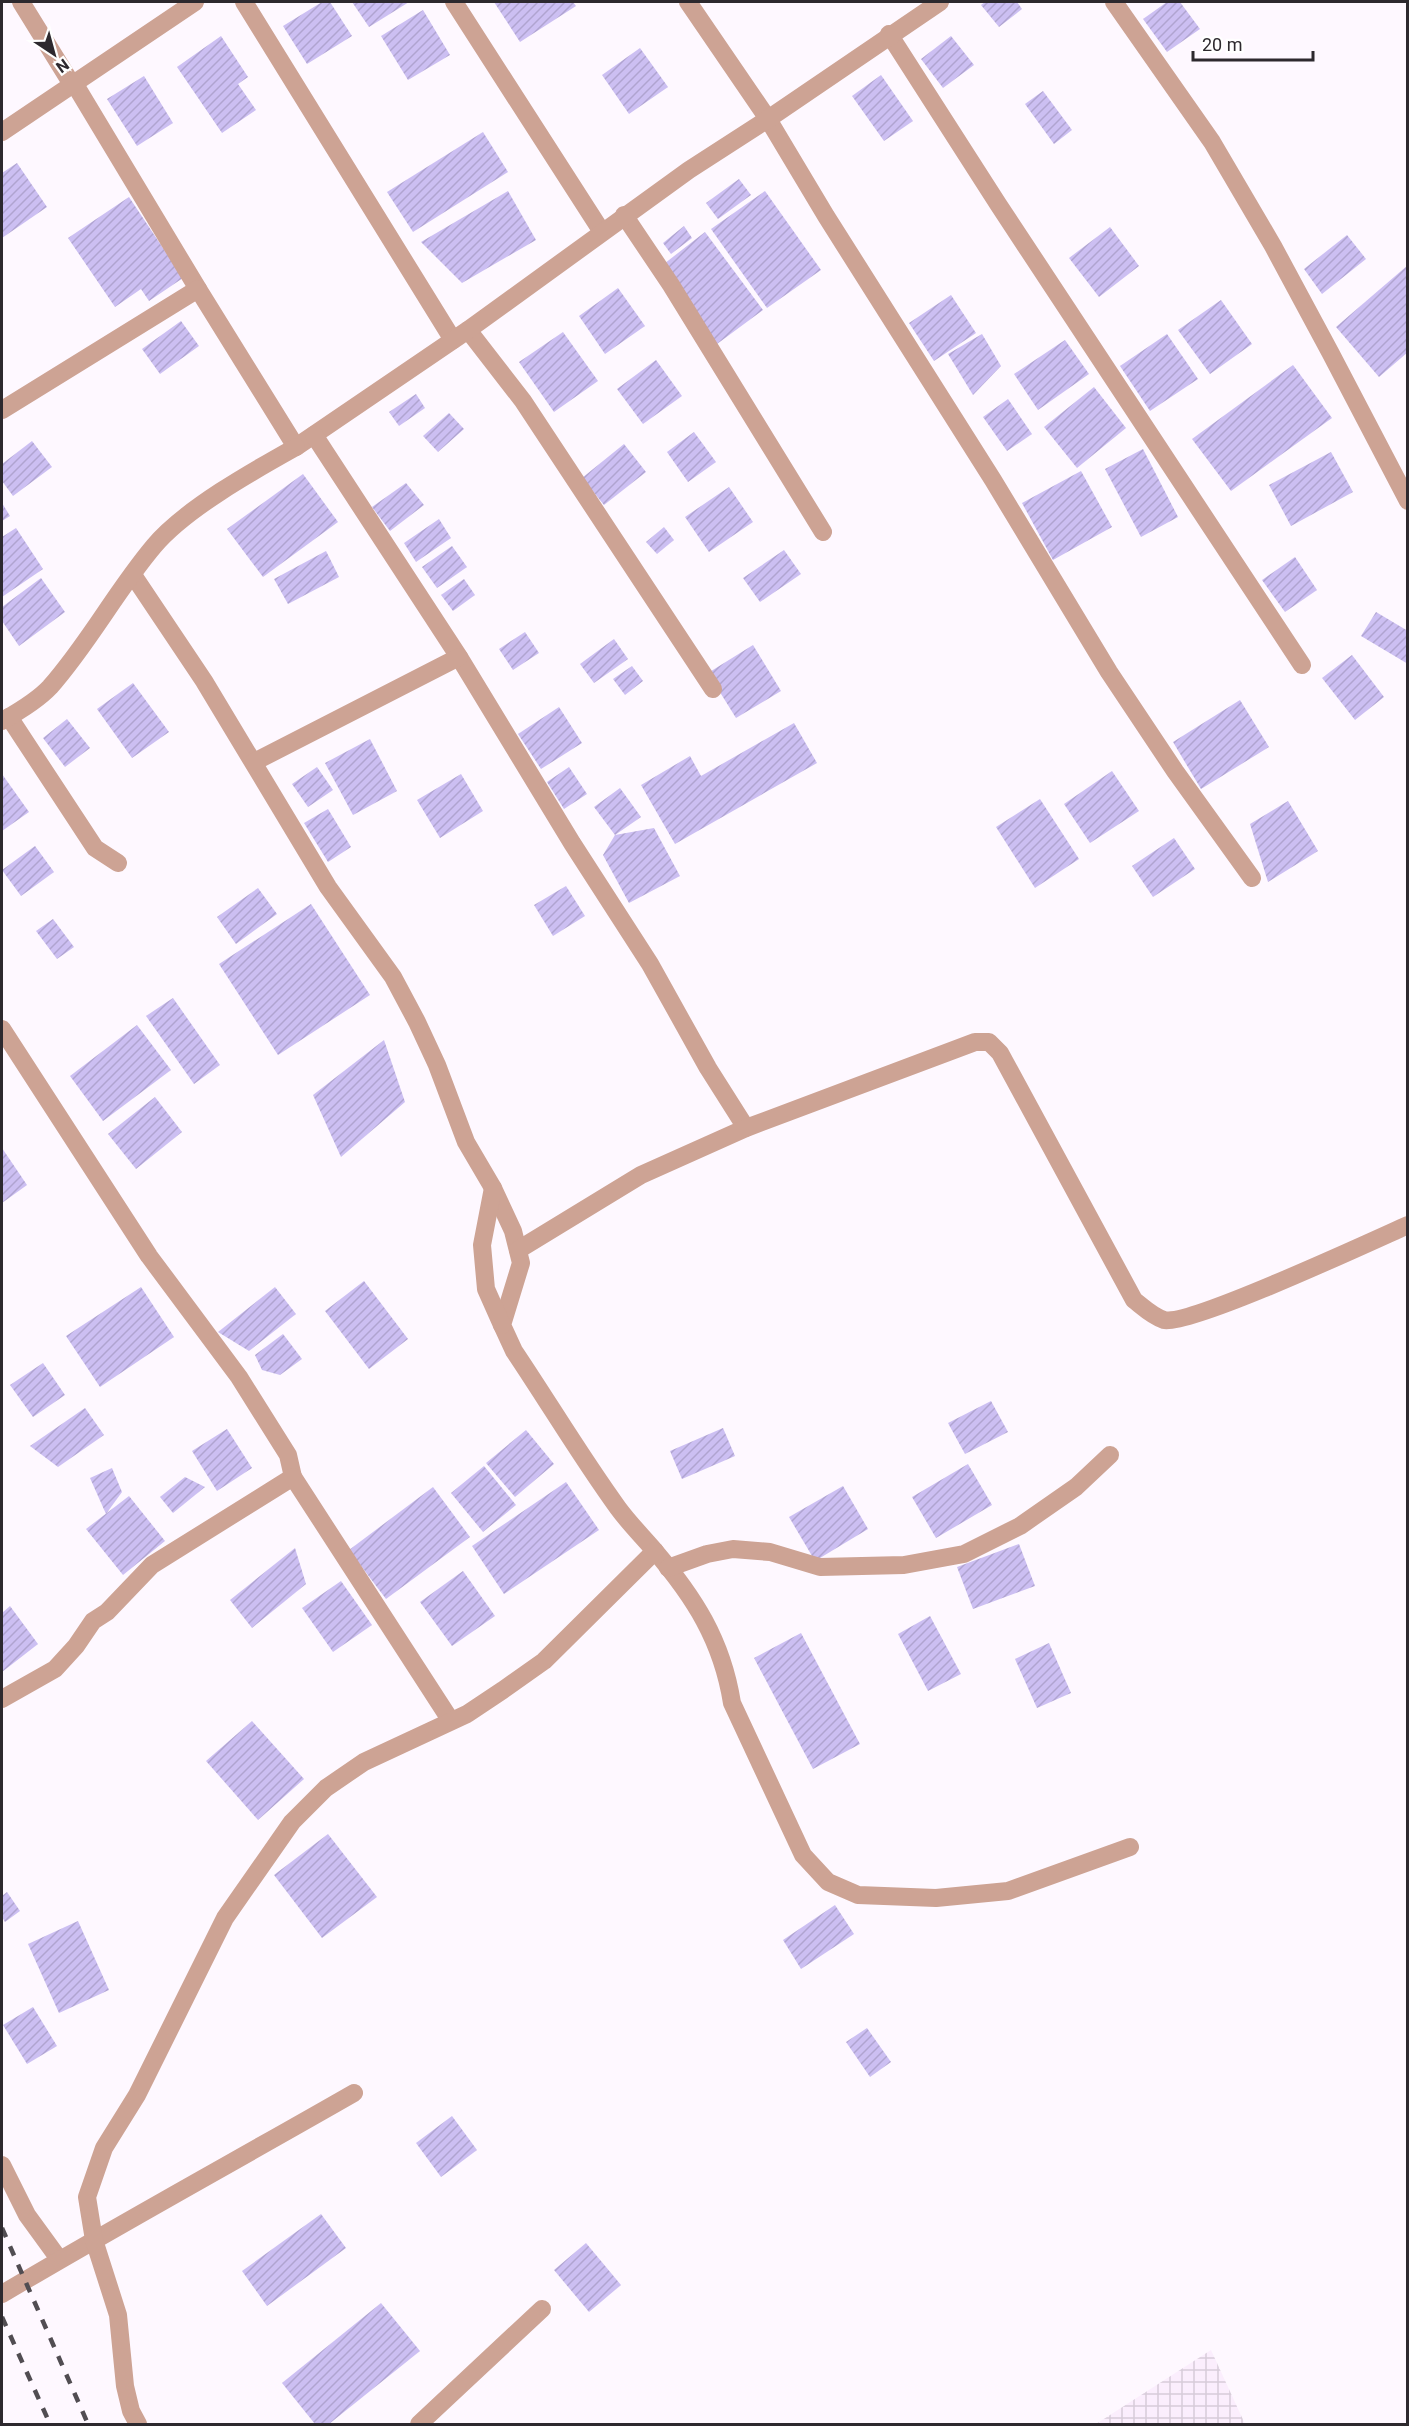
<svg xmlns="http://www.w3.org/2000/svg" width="1409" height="2426" viewBox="0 0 1409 2426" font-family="Roboto,sans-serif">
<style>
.industrial{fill:url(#industrial-grid)}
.building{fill:url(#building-hatch)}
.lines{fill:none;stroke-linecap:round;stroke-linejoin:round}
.minor{stroke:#cda394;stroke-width:18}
.rail{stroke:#514d52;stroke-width:4.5;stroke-dasharray:10 10;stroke-linecap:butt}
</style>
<defs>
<pattern id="industrial-grid" width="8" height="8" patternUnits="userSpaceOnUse" patternTransform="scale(1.5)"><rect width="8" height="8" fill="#fbeefd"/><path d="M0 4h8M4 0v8" fill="none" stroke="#d7ccd9"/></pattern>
<pattern id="building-hatch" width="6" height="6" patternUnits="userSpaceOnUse" patternTransform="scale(1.5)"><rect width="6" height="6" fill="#ccbff2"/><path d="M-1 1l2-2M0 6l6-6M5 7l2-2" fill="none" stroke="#b0a4d0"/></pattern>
</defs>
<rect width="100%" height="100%" fill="#fef8ff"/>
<polygon class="industrial" points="1211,2350 1245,2424 1096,2424"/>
<g class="building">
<polygon points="322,2 330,2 352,36 307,64 283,26"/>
<polygon points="352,2 409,2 369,27"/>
<polygon points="494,2 573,2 576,6 520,42"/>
<polygon points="985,2 1017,2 1022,9 999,27 981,5"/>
<polygon points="1167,2 1180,2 1200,29 1167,52 1143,19"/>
<polygon points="423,10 450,55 408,80 381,36"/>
<polygon points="221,36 248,77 238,84 256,110 222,133 177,67"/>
<polygon points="951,36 974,65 943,88 921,59"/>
<polygon points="640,48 668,87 629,114 602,75"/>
<polygon points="881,75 913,121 884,141 852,96"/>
<polygon points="144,76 173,123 137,146 107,99"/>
<polygon points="1043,91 1072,130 1054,144 1025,104"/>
<polygon points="483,132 508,172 413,232 387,192"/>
<polygon points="17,163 47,207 2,238 2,173"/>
<polygon points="739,179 751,195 718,219 706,203"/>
<polygon points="508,191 536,240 462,283 421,242"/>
<polygon points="765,191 821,270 767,308 711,229"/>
<polygon points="129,197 183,278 149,301 141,289 115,307 68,238"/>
<polygon points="684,226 692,238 671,254 663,243"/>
<polygon points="1110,227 1139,266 1099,297 1069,258"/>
<polygon points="705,232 763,310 717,344 660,267"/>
<polygon points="1347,235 1366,259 1322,294 1304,269"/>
<polygon points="1408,265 1408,352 1379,377 1336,327"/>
<polygon points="618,288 645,326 605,354 579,316"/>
<polygon points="951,295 976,333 934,361 909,323"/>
<polygon points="1221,300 1252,344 1210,374 1178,330"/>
<polygon points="181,321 199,346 160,374 142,349"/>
<polygon points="563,332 598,381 554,412 519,362"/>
<polygon points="982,334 1001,366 973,395 948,354"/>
<polygon points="1167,334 1198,379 1150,411 1120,366"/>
<polygon points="1065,340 1089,374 1038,410 1014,374"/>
<polygon points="656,360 682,396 643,424 617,389"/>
<polygon points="1293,365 1332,418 1231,491 1192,439"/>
<polygon points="1094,387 1126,428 1077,468 1044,427"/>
<polygon points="416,394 425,408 399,426 389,412"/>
<polygon points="1008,399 1032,434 1007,451 983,417"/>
<polygon points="449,413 464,429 438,452 423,436"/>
<polygon points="694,432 716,462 688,482 667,452"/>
<polygon points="32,441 52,467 13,496 2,481 2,464"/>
<polygon points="624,444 646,472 604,505 582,478"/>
<polygon points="1143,449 1178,517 1141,537 1105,469"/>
<polygon points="1331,452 1353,492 1291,526 1269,485"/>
<polygon points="1081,471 1112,527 1053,560 1022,503"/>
<polygon points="303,474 338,522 263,577 227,529"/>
<polygon points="406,483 424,505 390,531 372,507"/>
<polygon points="729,487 753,522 709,552 685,517"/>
<polygon points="2,503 10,516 2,521"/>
<polygon points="439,519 451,538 416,562 404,543"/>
<polygon points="664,527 674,540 657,554 646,542"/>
<polygon points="16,528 43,569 2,597 2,537"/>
<polygon points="452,546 467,567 437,588 422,567"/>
<polygon points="784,550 801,574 760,602 743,578"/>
<polygon points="326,551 339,577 288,604 274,579"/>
<polygon points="1295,557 1317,590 1285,612 1262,580"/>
<polygon points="41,578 65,612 19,646 2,621 2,607"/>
<polygon points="464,579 475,595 453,611 441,595"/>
<polygon points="1376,612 1408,631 1408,664 1361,636"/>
<polygon points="525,632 539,653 513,670 499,649"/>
<polygon points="614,639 628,659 594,683 580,664"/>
<polygon points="753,645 781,691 736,718 708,673"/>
<polygon points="1352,655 1384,697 1355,720 1322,678"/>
<polygon points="632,666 643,681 625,695 613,679"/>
<polygon points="133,683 169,732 132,758 97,709"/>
<polygon points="1240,700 1269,747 1201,789 1173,742"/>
<polygon points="559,707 582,743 541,769 518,734"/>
<polygon points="67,719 90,748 65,767 43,738"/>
<polygon points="794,723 817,763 675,844 641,785 690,756 701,776"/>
<polygon points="370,739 397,791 353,815 325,763"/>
<polygon points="317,767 333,790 308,807 292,784"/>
<polygon points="569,767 587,794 564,809 547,782"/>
<polygon points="1112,771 1139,811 1090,843 1064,804"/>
<polygon points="2,774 29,812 2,831"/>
<polygon points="461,774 483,811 440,838 417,800"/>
<polygon points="620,788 641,817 615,835 654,828 680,876 629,903 603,855 615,835 594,807"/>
<polygon points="1040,799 1079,859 1035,888 996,827"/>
<polygon points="1288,801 1318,851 1268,882 1250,824"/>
<polygon points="328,809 351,847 328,862 304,823"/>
<polygon points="1174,838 1195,869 1153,897 1132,866"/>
<polygon points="35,846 54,872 21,896 2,870"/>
<polygon points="566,886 585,916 553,936 534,905"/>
<polygon points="258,888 277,914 236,944 217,917"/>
<polygon points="311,904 370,995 278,1055 219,964"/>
<polygon points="53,919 74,947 57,959 36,931"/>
<polygon points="173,998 220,1065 194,1084 146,1016"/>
<polygon points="137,1025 171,1070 103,1121 70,1076"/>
<polygon points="384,1040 405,1102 341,1157 313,1095"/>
<polygon points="155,1097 182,1132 136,1169 108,1134"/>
<polygon points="2,1148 27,1185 2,1203"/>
<polygon points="364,1281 408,1339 369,1369 325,1311"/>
<polygon points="141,1287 174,1337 100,1387 66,1336"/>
<polygon points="275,1287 296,1314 249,1351 218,1332"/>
<polygon points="283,1334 302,1359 280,1375 262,1370 255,1355"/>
<polygon points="43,1363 65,1395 33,1417 10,1385"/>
<polygon points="991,1401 1008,1432 965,1454 948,1423"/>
<polygon points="85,1408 104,1435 58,1467 30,1446"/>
<polygon points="723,1428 735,1456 682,1479 670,1451"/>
<polygon points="227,1429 252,1468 217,1491 192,1451"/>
<polygon points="526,1430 554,1464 515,1497 486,1463"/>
<polygon points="968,1464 992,1505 936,1538 912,1497"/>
<polygon points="484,1466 516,1505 483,1532 451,1493"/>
<polygon points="112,1468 122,1492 106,1514 90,1478"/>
<polygon points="185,1477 205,1487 173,1513 160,1497"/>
<polygon points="566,1482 599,1530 504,1594 472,1546"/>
<polygon points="843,1486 868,1529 815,1561 789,1517"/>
<polygon points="433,1487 470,1537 386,1599 349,1550"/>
<polygon points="129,1496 165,1541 123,1575 86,1529"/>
<polygon points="1019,1544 1035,1586 973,1609 957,1567"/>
<polygon points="295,1548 306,1584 252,1628 230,1600"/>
<polygon points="463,1571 495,1616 452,1646 420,1602"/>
<polygon points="341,1581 372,1625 333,1652 302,1608"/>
<polygon points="10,1606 38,1644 2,1672 2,1613"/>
<polygon points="930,1616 961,1674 928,1691 898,1634"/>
<polygon points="801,1633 860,1744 813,1769 754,1658"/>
<polygon points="1049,1643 1071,1693 1037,1708 1015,1659"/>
<polygon points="252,1721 304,1779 258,1820 206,1761"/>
<polygon points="328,1834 377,1897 322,1938 274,1875"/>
<polygon points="7,1892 20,1911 5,1922 2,1917 2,1896"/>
<polygon points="835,1905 854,1934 801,1969 783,1940"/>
<polygon points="78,1921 109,1990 59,2013 28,1944"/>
<polygon points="33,2007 57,2046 27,2064 3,2025"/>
<polygon points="867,2028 891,2062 870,2077 846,2042"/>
<polygon points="452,2116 477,2150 441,2177 416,2143"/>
<polygon points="321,2214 346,2248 267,2306 242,2271"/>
<polygon points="586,2243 621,2285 589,2312 554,2270"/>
<polygon points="381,2303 420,2351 329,2424 315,2424 282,2383"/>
</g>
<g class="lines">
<g class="minor">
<polyline points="21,2 68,78 74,83 198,289"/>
<polyline points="244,2 453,340"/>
<polyline points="454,2 602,232"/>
<polyline points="688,2 768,119 826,216 993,480 1109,672 1175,771 1252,878"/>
<polyline points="1114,2 1212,142 1273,246 1330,352 1408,501"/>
<polyline points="889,34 998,204 1302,665"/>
<polyline points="2,132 195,2"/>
<polyline points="624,215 671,285 823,532"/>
<polyline points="468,330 523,401 713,689"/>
<polyline points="2,410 198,289 296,447 468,330 689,170 768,119 940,2"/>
<polyline points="314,435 459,657 572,843 650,964 708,1068 746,1128"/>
<path d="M133 575 204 681 328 887 393 977 417 1022 437 1065 466 1142 493 1188 513 1231 521 1263 502 1325 514 1351C549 1403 581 1457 618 1508 629 1523 642 1536 654 1550 694 1597 722 1640 732 1703L803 1855 828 1882 858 1895 936 1898 1008 1891 1130 1847"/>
<polyline points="9,717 95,848 118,863"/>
<path d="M2 721C18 712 37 701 50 687 89 643 116 591 154 546 185 509 253 471 296 447"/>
<polyline points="254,762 459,657"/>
<polyline points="2,1029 149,1256 239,1377 288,1455 293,1477 152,1565 107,1612 93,1621 76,1646 55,1669 2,1699"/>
<polyline points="493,1188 482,1245 486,1289 502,1325"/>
<path d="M518 1250 641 1175 746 1128 975 1042H989L1000 1053 1134 1300C1143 1307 1152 1316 1164 1320 1190 1326 1372 1241 1408 1225"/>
<polyline points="293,1477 451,1721"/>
<polyline points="668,1568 707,1554 733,1549 770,1552 820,1567 904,1565 964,1554 1020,1526 1076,1487 1110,1455"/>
<polyline points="2,2165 27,2215 59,2259"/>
<path d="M2 2294C118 2225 237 2160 354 2093"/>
<polyline points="138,2424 131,2411 125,2386 118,2315 94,2240 87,2197 104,2148 137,2095 225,1918 292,1822 326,1788 364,1762 467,1714 503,1690 544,1661 655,1551"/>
<polyline points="419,2424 542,2309"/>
</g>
<g class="rail">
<polyline points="2,2228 88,2424"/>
<polyline points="2,2317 50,2424"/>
</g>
</g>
<rect width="1409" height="2426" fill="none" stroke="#2d292e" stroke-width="6"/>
<g transform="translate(54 54) rotate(144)" stroke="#ffffff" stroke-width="4.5" paint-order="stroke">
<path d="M0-4.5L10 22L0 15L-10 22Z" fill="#2d292e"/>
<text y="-9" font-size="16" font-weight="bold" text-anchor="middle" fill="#2d292e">N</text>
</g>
<path d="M1193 51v9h120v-9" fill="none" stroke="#2d292e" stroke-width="3"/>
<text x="1202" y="51" font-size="18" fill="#2d292e" stroke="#ffffff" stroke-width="4.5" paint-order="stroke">20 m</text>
</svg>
